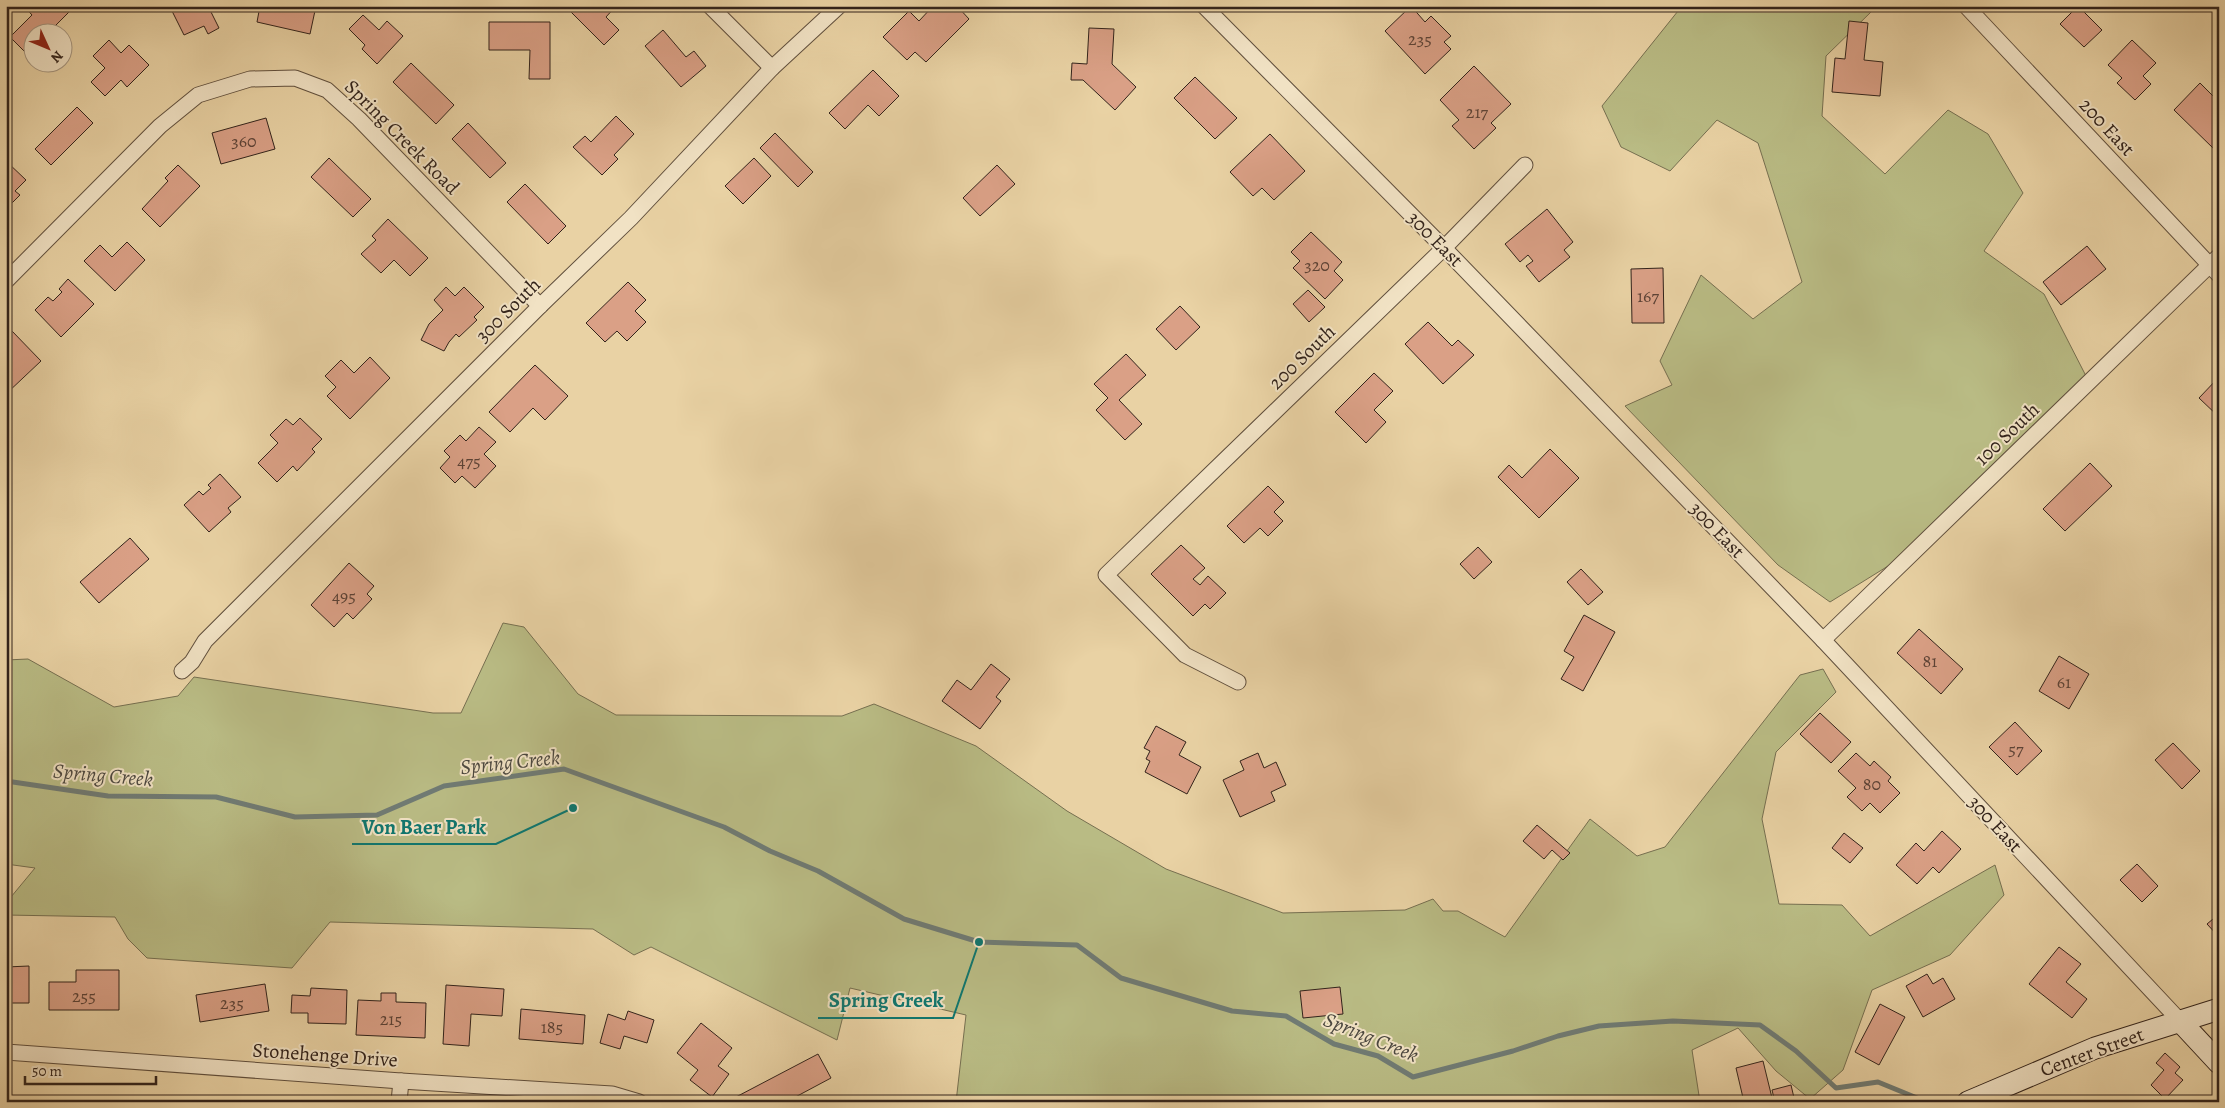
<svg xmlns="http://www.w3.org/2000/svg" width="2225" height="1108" viewBox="0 0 2225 1108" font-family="Alegreya,serif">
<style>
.green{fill:#b9bb84;stroke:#766f50}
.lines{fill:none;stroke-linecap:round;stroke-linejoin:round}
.stream{stroke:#707b74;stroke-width:5}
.building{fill:#daa086;stroke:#32231b}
.street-casing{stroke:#604f3d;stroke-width:17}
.secondary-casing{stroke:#32231b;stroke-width:23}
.street{stroke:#f1e2c4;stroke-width:15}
.secondary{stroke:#f1e2c4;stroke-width:21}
.labels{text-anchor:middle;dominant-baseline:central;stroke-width:4;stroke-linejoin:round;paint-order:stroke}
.number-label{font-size:18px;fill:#5c4236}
.street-label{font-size:20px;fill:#32231b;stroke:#f1e2c4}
.water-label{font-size:21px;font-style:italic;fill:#4c4840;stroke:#f1e2c4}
.leader{fill:none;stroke:#0f766e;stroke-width:2}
.callout-dot{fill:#0f766e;stroke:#f1e2c4;stroke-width:2}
.callout-label{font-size:21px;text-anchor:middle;font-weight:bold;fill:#0f766e;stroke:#f1e2c4;stroke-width:4;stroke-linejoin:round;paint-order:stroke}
</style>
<rect width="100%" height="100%" fill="#e9d2a4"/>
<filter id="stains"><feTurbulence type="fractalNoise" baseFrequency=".004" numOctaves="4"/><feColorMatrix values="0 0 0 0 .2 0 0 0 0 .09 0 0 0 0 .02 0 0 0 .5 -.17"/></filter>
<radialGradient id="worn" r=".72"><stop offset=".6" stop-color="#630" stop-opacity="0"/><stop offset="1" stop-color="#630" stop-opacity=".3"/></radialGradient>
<g class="green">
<polygon points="1682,6 1921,6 1922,11 1872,11 1826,56 1822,116 1885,174 1948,110 1988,134 2023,193 1984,251 2044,294 2086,376 1901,558 1830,602 1778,565 1625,406 1672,385 1660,361 1701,275 1753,319 1802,282 1758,143 1717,120 1670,171 1621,147 1602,106"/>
<polygon points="503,623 524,627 578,694 616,715 842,716 874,704 976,746 1067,811 1166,869 1283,913 1405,910 1433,899 1443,911 1458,911 1505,937 1590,819 1637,856 1665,847 1800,675 1823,669 1836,692 1776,752 1762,819 1779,904 1842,905 1870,936 1995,865 2004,895 1950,955 1872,990 1843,1070 1810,1099 1776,1071 1738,1028 1692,1050 1700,1102 956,1102 966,1015 850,988 837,1040 651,947 634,955 593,929 330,922 292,968 147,958 128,939 115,917 6,915 6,903 35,868 6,864 6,660 28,659 114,707 178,696 194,677 433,713 461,713"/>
</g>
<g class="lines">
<polyline class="stream" points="6,781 108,796 216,797 295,817 377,815 444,786 564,769 724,827 770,851 818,871 904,919 979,942 1077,945 1121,978 1232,1011 1286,1016 1334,1044 1378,1056 1413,1077 1513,1051 1558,1036 1599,1026 1673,1021 1760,1025 1796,1051 1836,1088 1878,1082 1917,1098"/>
</g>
<g class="building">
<polygon points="24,6 75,6 49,32 32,32 32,49 27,54 10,37 32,15"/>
<polygon points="183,6 208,6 219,28 208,34 204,26 184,35 172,11"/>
<polygon points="260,6 316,6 310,34 257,22"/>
<polygon points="577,6 616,6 606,17 619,30 604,45 571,12"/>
<polygon points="933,6 957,6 969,19 926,62 915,52 907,60 883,37 909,11 919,21"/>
<polygon points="1411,6 1425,22 1431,16 1451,36 1444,42 1451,49 1425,74 1385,31"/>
<polygon points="2078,6 2102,30 2084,47 2060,24"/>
<polygon points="363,15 379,30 387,21 403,36 377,64 362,49 365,45 349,29"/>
<polygon points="1849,21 1868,23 1864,60 1883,62 1880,96 1832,92 1835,58 1845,59"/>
<polygon points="489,22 550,22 550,79 529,79 530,50 489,50"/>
<polygon points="1089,28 1114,29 1112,64 1136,87 1115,110 1083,80 1071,80 1072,63 1087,64"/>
<polygon points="663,30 686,57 694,51 706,66 681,87 645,46"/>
<polygon points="109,40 121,53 129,45 149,65 127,87 121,80 105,96 91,82 105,68 93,56"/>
<polygon points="2132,40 2156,63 2143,76 2151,84 2135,100 2117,83 2122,78 2108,65"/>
<polygon points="411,63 454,105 436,124 393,82"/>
<polygon points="1474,66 1511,104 1491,123 1496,128 1474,149 1452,126 1459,120 1440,100"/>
<polygon points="873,70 899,96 879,116 868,105 845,129 829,113"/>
<polygon points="1195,77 1237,118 1215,139 1174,98"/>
<polygon points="2200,83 2219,102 2219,147 2215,150 2174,110"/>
<polygon points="77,107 93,123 51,165 35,149"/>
<polygon points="616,116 634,134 614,155 618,159 602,175 573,147 585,136 591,142"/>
<polygon points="266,118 275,149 221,164 212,133"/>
<polygon points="468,123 506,163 490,178 452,139"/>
<polygon points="775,133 813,172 798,187 760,148"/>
<polygon points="1270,134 1305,171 1274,200 1262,188 1253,196 1230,172"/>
<polygon points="329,158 371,199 353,217 311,177"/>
<polygon points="754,158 771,176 743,204 725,186"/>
<polygon points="6,161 26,180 15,191 20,195 7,208"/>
<polygon points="178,165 200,186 160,227 142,209 168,181 165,178"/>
<polygon points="997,165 1015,184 980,216 963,198"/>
<polygon points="525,184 566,226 548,244 507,202"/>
<polygon points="1547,209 1573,242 1564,250 1570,257 1539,282 1526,266 1533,261 1528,255 1520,262 1505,244"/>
<polygon points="388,219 428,258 410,276 394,260 381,273 361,254 376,240 372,236"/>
<polygon points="1311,232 1342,262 1334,271 1343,280 1325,299 1293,268 1300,261 1291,252"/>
<polygon points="127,242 145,260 115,291 84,261 100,245 112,257"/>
<polygon points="2087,246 2106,269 2061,305 2043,282"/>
<polygon points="1663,268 1664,323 1632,323 1631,269"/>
<polygon points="68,279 94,304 61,337 35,310 48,297 53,301 62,292 59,289"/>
<polygon points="628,282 646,300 635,311 646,322 627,341 617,331 605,342 586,323"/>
<polygon points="446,287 455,296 464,287 484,307 474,317 477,320 459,337 456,334 449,342 444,351 421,340 429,324 443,310 434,300"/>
<polygon points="1308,290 1325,307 1309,322 1293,304"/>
<polygon points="1180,306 1200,327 1176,350 1156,329"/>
<polygon points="1428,322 1452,346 1458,340 1474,355 1443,384 1405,344"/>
<polygon points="11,330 41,361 6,394 6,358 9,356 6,353 6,335"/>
<polygon points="1126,354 1146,375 1119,400 1142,424 1125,440 1096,410 1108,398 1094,384"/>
<polygon points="370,357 390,378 350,419 327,396 336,387 325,376 341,360 354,373"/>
<polygon points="535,365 568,396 545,420 533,408 510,432 489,412"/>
<polygon points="1374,373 1393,391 1374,410 1386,422 1366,443 1335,412"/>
<polygon points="2219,377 2219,417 2199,398"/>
<polygon points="300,418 322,439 312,449 315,452 297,471 293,466 277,482 258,463 278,443 270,435 286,419 293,425"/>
<polygon points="479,427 496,442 484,454 496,466 475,488 462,476 455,483 440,468 450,457 444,451 460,435 466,441"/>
<polygon points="1550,449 1579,478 1539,518 1498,477 1509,465 1522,478"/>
<polygon points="2090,463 2112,486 2065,531 2043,509"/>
<polygon points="220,474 241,497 228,508 231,512 209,532 184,505 199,491 203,495 211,488 208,485"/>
<polygon points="1268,486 1284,502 1274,512 1283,521 1268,536 1260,528 1244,543 1227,526"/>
<polygon points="130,538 149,559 99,603 80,582"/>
<polygon points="1181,545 1205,568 1193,579 1200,585 1208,576 1226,593 1210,609 1205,604 1193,616 1151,574"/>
<polygon points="1478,547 1492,562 1474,579 1460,564"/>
<polygon points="349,563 374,586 367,594 372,599 353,619 347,613 334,627 311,605"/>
<polygon points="1581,569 1603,592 1588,605 1567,582"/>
<polygon points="1584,615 1615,632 1583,691 1561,679 1574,657 1564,651"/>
<polygon points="1919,629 1963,669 1941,694 1897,653"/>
<polygon points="2059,656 2089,674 2069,709 2039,691"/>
<polygon points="991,664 1010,679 996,697 1001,701 980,729 942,701 957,680 971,690"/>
<polygon points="1820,713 1851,742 1831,763 1800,734"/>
<polygon points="2015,722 2042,751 2017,775 1989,747"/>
<polygon points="1156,726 1186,742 1179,755 1201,767 1187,794 1145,772 1150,761 1146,759 1150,751 1144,748"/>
<polygon points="2173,743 2200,771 2182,789 2155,760"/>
<polygon points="1258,753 1264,768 1276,762 1286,785 1271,792 1275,801 1240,817 1223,780 1244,770 1240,761"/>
<polygon points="1856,753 1870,766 1874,761 1891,777 1888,781 1900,793 1880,813 1870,803 1862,811 1847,797 1856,788 1838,771"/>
<polygon points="1537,825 1570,853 1563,860 1552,850 1544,859 1523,841"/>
<polygon points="1942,831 1961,849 1939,873 1933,867 1917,884 1896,865 1916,843 1924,851"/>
<polygon points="1844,833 1863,848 1850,863 1832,848"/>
<polygon points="2137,864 2158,886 2142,902 2120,880"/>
<polygon points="2219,914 2219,937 2207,924"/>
<polygon points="2059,947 2081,964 2066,982 2087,999 2072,1018 2029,984"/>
<polygon points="29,966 29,1003 6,1003 6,967"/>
<polygon points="76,970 119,970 119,1010 49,1010 49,982 76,982"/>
<polygon points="1927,974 1933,984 1943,978 1955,999 1923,1017 1906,986"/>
<polygon points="265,984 269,1011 200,1022 196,995"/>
<polygon points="446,985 504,989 502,1016 471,1014 469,1046 443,1044"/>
<polygon points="1340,987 1343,1014 1303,1018 1300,991"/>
<polygon points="311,988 347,990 346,1024 308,1023 308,1013 291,1013 292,995 310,996"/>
<polygon points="381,993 396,993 396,1002 426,1003 425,1038 356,1035 358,1000 381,1001"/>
<polygon points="1880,1004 1905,1017 1879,1065 1855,1052"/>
<polygon points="521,1009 585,1015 583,1044 519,1039"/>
<polygon points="628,1011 654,1020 647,1043 624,1036 620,1049 600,1043 608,1014 625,1020"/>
<polygon points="701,1023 732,1048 718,1066 729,1074 712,1097 690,1080 698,1070 677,1053"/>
<polygon points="2165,1053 2180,1067 2175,1073 2183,1080 2165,1099 2151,1085 2164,1070 2156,1063"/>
<polygon points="818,1054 831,1078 786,1102 738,1102 736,1097"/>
<polygon points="1763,1061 1773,1102 1744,1102 1736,1068"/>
<polygon points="1791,1085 1795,1102 1775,1102 1772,1090"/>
</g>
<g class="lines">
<g class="street-casing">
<g id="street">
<polyline points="710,6 772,68"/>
<polyline points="1204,6 1444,248 1823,640 2180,1021"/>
<polyline points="1966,6 2219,275"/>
<polyline points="6,281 160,126 198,95 250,79 295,78 327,90 359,119 540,306"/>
<polyline points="1823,640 2219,256"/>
<polyline points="182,671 192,662 205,641 540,306 631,218 772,68 839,6"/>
<polyline points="1238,682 1185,655 1106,575 1444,248 1525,165"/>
<polyline points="6,1052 401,1081 612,1094 639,1102"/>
<polyline points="399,1102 401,1081"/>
</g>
</g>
<g class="secondary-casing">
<g id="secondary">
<polyline points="2180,1021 2219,1063"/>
<polyline points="1968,1102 2095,1048 2219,1009"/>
</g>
</g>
<use href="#street" class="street"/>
<use href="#secondary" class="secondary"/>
</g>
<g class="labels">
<g class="number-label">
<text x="1420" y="39">235</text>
<text x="1477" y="112">217</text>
<text x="244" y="141">360</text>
<text x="1317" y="265">320</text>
<text x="1648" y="296">167</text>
<text x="469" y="461">475</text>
<text x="344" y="596">495</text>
<text x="1930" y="661">81</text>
<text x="2064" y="682">61</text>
<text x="2016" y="749">57</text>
<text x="1872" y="784">80</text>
<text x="84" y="996">255</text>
<text x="232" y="1003">235</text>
<text x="391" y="1019">215</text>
<text x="552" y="1027">185</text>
</g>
<g class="street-label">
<text transform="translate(2107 127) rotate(47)">200 East</text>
<text transform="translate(402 137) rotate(45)">Spring Creek Road</text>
<text transform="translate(1435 239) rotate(45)">300 East</text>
<text transform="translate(508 310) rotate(-45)">300 South</text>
<text transform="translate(1302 357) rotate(-44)">200 South</text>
<text transform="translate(2007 434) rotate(-44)">100 South</text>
<text transform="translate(1717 530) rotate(46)">300 East</text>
<text transform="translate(1995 824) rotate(47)">300 East</text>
<text transform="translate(2092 1052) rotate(-20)">Center Street</text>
<text transform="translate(325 1055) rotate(4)">Stonehenge Drive</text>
</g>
<g class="water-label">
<text transform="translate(510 762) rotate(-6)">Spring Creek</text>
<text transform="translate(103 775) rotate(5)">Spring Creek</text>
<text transform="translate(1371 1037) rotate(22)">Spring Creek</text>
</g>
</g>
<path class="leader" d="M573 808L496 844H352M979 942L953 1018H818"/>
<g class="callout-dot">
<circle cx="573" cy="808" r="5"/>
<circle cx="979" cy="942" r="5"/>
</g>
<g class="callout-label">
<text x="424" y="834">Von Baer Park</text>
<text x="886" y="1007">Spring Creek</text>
</g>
<rect width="2225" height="1108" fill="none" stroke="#e9d2a4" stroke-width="25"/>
<rect x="8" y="8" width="2210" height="1093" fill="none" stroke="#32231b" stroke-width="2.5"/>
<rect x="12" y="12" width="2200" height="1083" fill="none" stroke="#32231b"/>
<g transform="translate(48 48) rotate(134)"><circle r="24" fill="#f1e2c4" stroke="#a59680"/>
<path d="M0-4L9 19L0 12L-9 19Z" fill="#8f2418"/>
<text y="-8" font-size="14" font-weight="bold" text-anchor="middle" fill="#32231b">N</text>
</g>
<path d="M25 1076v8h131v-8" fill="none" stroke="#32231b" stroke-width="2.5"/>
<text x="32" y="1076" font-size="15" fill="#32231b" stroke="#f1e2c4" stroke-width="4" paint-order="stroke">50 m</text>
<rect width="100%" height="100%" filter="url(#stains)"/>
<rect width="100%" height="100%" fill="url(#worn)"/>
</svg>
